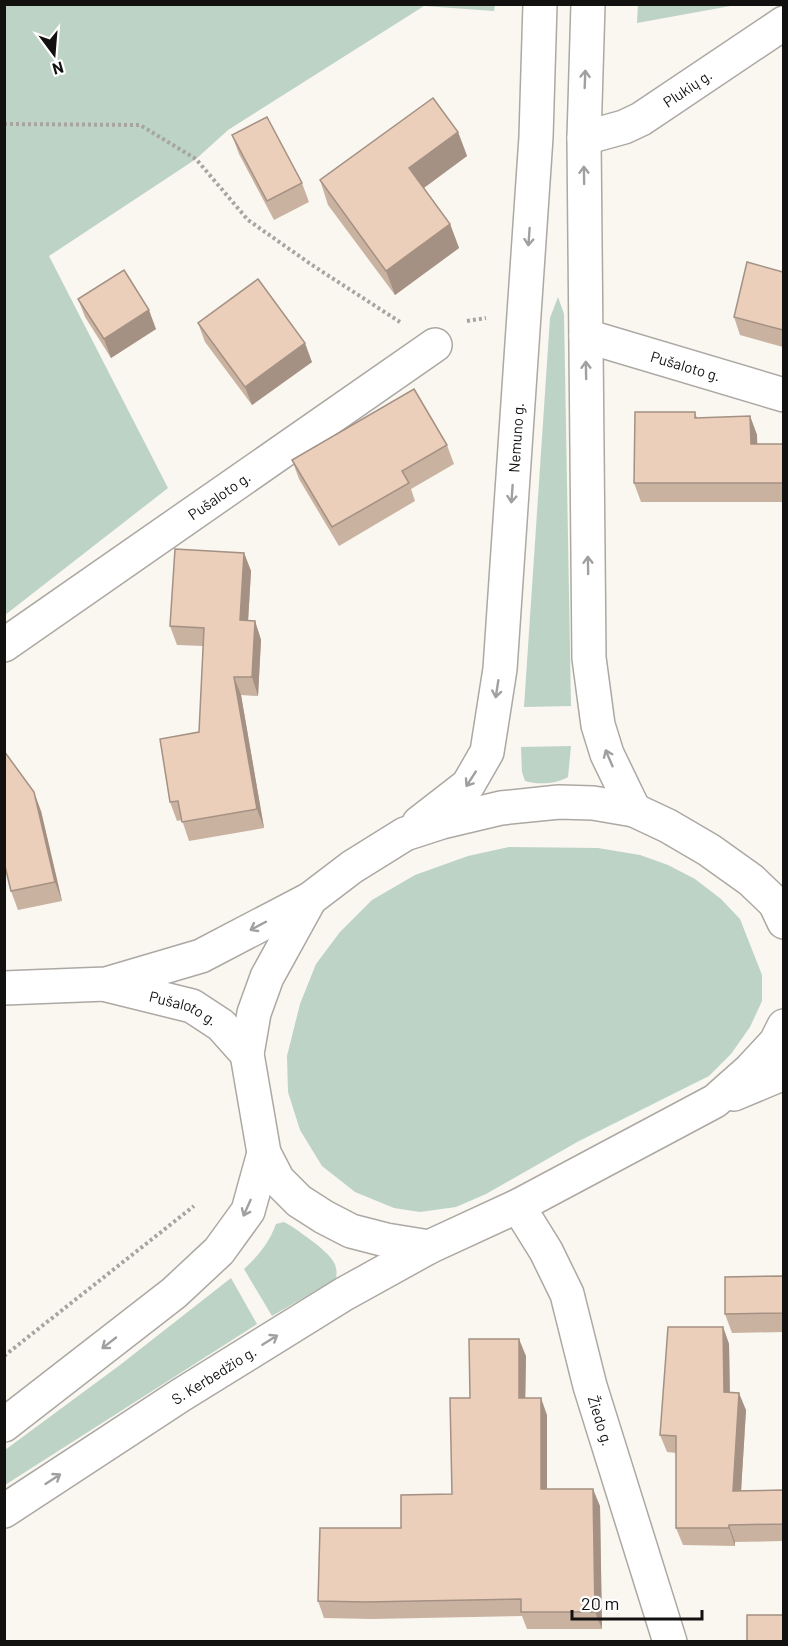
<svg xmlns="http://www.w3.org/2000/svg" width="788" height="1646" viewBox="0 0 788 1646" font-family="Barlow,sans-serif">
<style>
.green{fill:#bcd3c6}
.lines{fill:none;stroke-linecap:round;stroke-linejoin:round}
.minor-casing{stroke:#aca8a3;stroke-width:36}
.major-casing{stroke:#aca8a3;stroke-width:36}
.path{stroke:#a8a5a0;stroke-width:4;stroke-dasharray:3 3;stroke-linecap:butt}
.minor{stroke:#fff;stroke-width:33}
.major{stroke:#fff;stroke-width:33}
.wall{fill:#cab2a1}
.shaded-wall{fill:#a49183}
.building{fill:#ebcfbb;stroke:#a49183;stroke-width:1.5}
.oneway{stroke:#a1a09f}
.labels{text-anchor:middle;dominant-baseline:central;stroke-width:5;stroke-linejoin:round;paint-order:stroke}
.street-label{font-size:15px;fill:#131110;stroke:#fff}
</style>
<rect width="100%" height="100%" fill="#faf6f0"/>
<g class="green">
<polygon points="5,4 495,5 494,11 424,6 228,130 196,159 49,256 168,488 5,615"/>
<polygon points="638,4 736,4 736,5 637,23"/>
<polygon points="558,297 564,314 571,706 524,707 550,318"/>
<path d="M571 746 568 777C556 784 539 785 525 781L522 772 521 747Z"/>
<polygon points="509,847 598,848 640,855 668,865 695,879 721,899 740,919 762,975 762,1001 750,1027 731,1054 709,1076 579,1141 486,1194 456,1207 420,1212 394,1208 355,1192 322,1166 300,1130 288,1092 287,1056 300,1004 316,964 340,932 372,900 415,875 468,856"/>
<path d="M284 1222C294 1227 328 1251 333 1261 337 1267 337 1273 336 1279L272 1316 244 1269C259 1255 269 1243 276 1224Z"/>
<polygon points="231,1278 257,1324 5,1485 5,1450 120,1365"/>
</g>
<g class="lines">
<g class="minor-casing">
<g id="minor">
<path id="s1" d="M584 138 624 127 641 119 784 23"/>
<path id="s2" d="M586 336 784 395"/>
<path id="s3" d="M4 645 435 345"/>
<path id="s4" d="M518 1206 546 1251 567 1294 590 1386 670 1642"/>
</g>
</g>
<g class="major-casing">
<g id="major">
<polyline points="588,4 584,138 589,658 598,725 607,754 634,810"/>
<path id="s5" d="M419 823 468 785 487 752 500 669 536 137 540 4"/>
<path id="s6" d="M107 985 192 1006 221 1025 247 1054"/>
<polyline points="4,988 106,984 201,956 310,899"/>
<polyline points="734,1094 784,1073"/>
<polyline points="429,1247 386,1240 351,1231 324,1217 299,1201 278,1180 264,1153 247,1054 254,1013 267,977 310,899 352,867 405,834 442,822 501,808 559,802 593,803 634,810 668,826 709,850 751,880 775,903 784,922"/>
<polyline points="4,1425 174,1293 219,1251 248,1211 264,1153"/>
<path id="s7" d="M4 1511 181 1395 344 1294 429 1247 518 1206 715 1101 750 1070 776 1042 784 1026"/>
</g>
</g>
<g class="path">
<polyline points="4,124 140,125 196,159 248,220 312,265 400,322"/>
<polyline points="467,321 486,318"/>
<polyline points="4,1356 194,1206"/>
</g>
<use href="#minor" class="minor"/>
<use href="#major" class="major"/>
</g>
<g class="wall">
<polygon points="458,132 467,156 424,188 450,224 459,248 395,295 328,205 320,180"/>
<polygon points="232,135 302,183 309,202 274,220 239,154"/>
<polygon points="783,272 783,347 740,335 734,317"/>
<polygon points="78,299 156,329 111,358 85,317"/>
<polygon points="198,323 312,362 252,405 205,342"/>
<polygon points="695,412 697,418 750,416 757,435 757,444 783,444 783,502 641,502 634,483"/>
<polygon points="447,445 454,464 411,489 415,501 339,546 299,479 292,460"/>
<polygon points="244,553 251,571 248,620 255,621 261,640 258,696 241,695 264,828 189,841 182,820 177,821 170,802 199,732 203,646 177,645 170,626"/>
<polygon points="41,811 62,901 18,910 11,891"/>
<polygon points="783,1276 783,1332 732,1333 725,1314"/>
<polygon points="723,1327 729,1344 730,1392 746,1410 741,1491 783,1490 783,1541 735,1542 735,1546 683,1545 676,1528 676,1453 667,1452 660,1435"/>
<polygon points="526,1356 525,1398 547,1415 547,1489 600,1506 602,1629 527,1629 522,1616 372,1619 324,1618 318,1601 401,1528 452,1494 470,1398"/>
</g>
<g class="shaded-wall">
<polygon points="458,132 467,156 418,192 409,168"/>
<polygon points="450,224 459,248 395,295 386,271"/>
<polygon points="149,310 156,329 111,358 104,339"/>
<polygon points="305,343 312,362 252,405 245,387"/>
<polygon points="750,416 757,435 758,463 751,444"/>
<polygon points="244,553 251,571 247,639 240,620"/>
<polygon points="255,621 261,640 258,696 252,677"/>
<polygon points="234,677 241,695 264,828 257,809"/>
<polygon points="34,792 41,811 62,901 55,882"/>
<polygon points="723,1327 729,1344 730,1409 724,1392"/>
<polygon points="519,1339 526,1356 525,1415 519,1398"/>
<polygon points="739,1393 746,1410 740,1508 733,1491"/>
<polygon points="541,1398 547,1415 547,1506 541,1489"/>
<polygon points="593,1489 600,1506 602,1629 595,1612"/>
<polygon points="729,1525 735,1542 735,1546 729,1528"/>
</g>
<g class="building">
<polygon points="433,98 458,132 409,168 450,224 386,271 320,180"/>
<polygon points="267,117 302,183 267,201 232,135"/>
<polygon points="747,262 783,272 783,330 734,317"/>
<polygon points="124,270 149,310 104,339 78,299"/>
<polygon points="258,279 305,343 245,387 198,323"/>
<polygon points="414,389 447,445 402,471 409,483 332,527 292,460"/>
<polygon points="635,412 695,412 695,418 750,416 751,444 783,444 783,483 634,483"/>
<polygon points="175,549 244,553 240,620 255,621 252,677 234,677 257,809 182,822 178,801 170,802 160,739 199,732 204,628 170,626"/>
<polygon points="4,751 34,792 55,882 11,891 4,862"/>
<polygon points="783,1276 783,1313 725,1314 725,1277"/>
<polygon points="668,1327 723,1327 724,1392 739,1393 733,1491 783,1490 783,1524 729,1525 729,1528 676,1528 676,1436 660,1435"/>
<polygon points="469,1339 519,1339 519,1398 541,1398 541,1489 593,1489 595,1612 521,1612 521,1599 365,1602 318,1601 320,1528 401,1528 401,1495 452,1494 450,1398 470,1398"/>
<rect x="747" y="1615" width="36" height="26"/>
</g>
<defs><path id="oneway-shaft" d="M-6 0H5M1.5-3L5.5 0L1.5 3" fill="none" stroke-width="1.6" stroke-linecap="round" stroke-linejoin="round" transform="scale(1.5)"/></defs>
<g class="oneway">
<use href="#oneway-shaft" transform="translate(585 79) rotate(-88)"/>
<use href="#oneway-shaft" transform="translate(584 175) rotate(-91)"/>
<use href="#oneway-shaft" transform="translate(529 237) rotate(94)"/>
<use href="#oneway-shaft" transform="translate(586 370) rotate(-91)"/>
<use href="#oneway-shaft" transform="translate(512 494) rotate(94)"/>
<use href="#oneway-shaft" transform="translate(588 565) rotate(-91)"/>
<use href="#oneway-shaft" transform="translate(497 689) rotate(99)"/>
<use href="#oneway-shaft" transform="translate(609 758) rotate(-113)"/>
<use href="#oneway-shaft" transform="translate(471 779) rotate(123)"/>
<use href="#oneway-shaft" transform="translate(258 926) rotate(152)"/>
<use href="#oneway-shaft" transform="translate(247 1208) rotate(114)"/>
<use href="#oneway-shaft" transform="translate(270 1340) rotate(-32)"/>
<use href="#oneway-shaft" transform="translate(109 1343) rotate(142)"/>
<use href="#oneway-shaft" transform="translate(53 1479) rotate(-33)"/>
</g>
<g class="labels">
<g class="street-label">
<text stroke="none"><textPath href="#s1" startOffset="116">Plukių g.</textPath></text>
<text stroke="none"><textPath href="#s2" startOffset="104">Pušaloto g.</textPath></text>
<text stroke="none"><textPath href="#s5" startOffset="416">Nemuno g.</textPath></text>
<text stroke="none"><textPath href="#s3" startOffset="262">Pušaloto g.</textPath></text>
<text stroke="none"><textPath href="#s6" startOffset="80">Pušaloto g.</textPath></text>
<text stroke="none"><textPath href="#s7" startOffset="250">S. Kerbedžio g.</textPath></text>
<text stroke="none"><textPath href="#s4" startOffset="232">Žiedo g.</textPath></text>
</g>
</g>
<rect width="788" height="1646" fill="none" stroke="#131110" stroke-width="12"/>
<g transform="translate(54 54) rotate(164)" stroke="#ffffff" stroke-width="4.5" paint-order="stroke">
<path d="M0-4.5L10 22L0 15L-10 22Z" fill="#131110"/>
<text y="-9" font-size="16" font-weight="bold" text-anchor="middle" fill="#131110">N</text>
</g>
<path d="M572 1610v9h130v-9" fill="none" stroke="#131110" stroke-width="3"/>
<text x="581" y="1610" font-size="18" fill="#131110" stroke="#ffffff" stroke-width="4.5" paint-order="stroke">20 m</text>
</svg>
